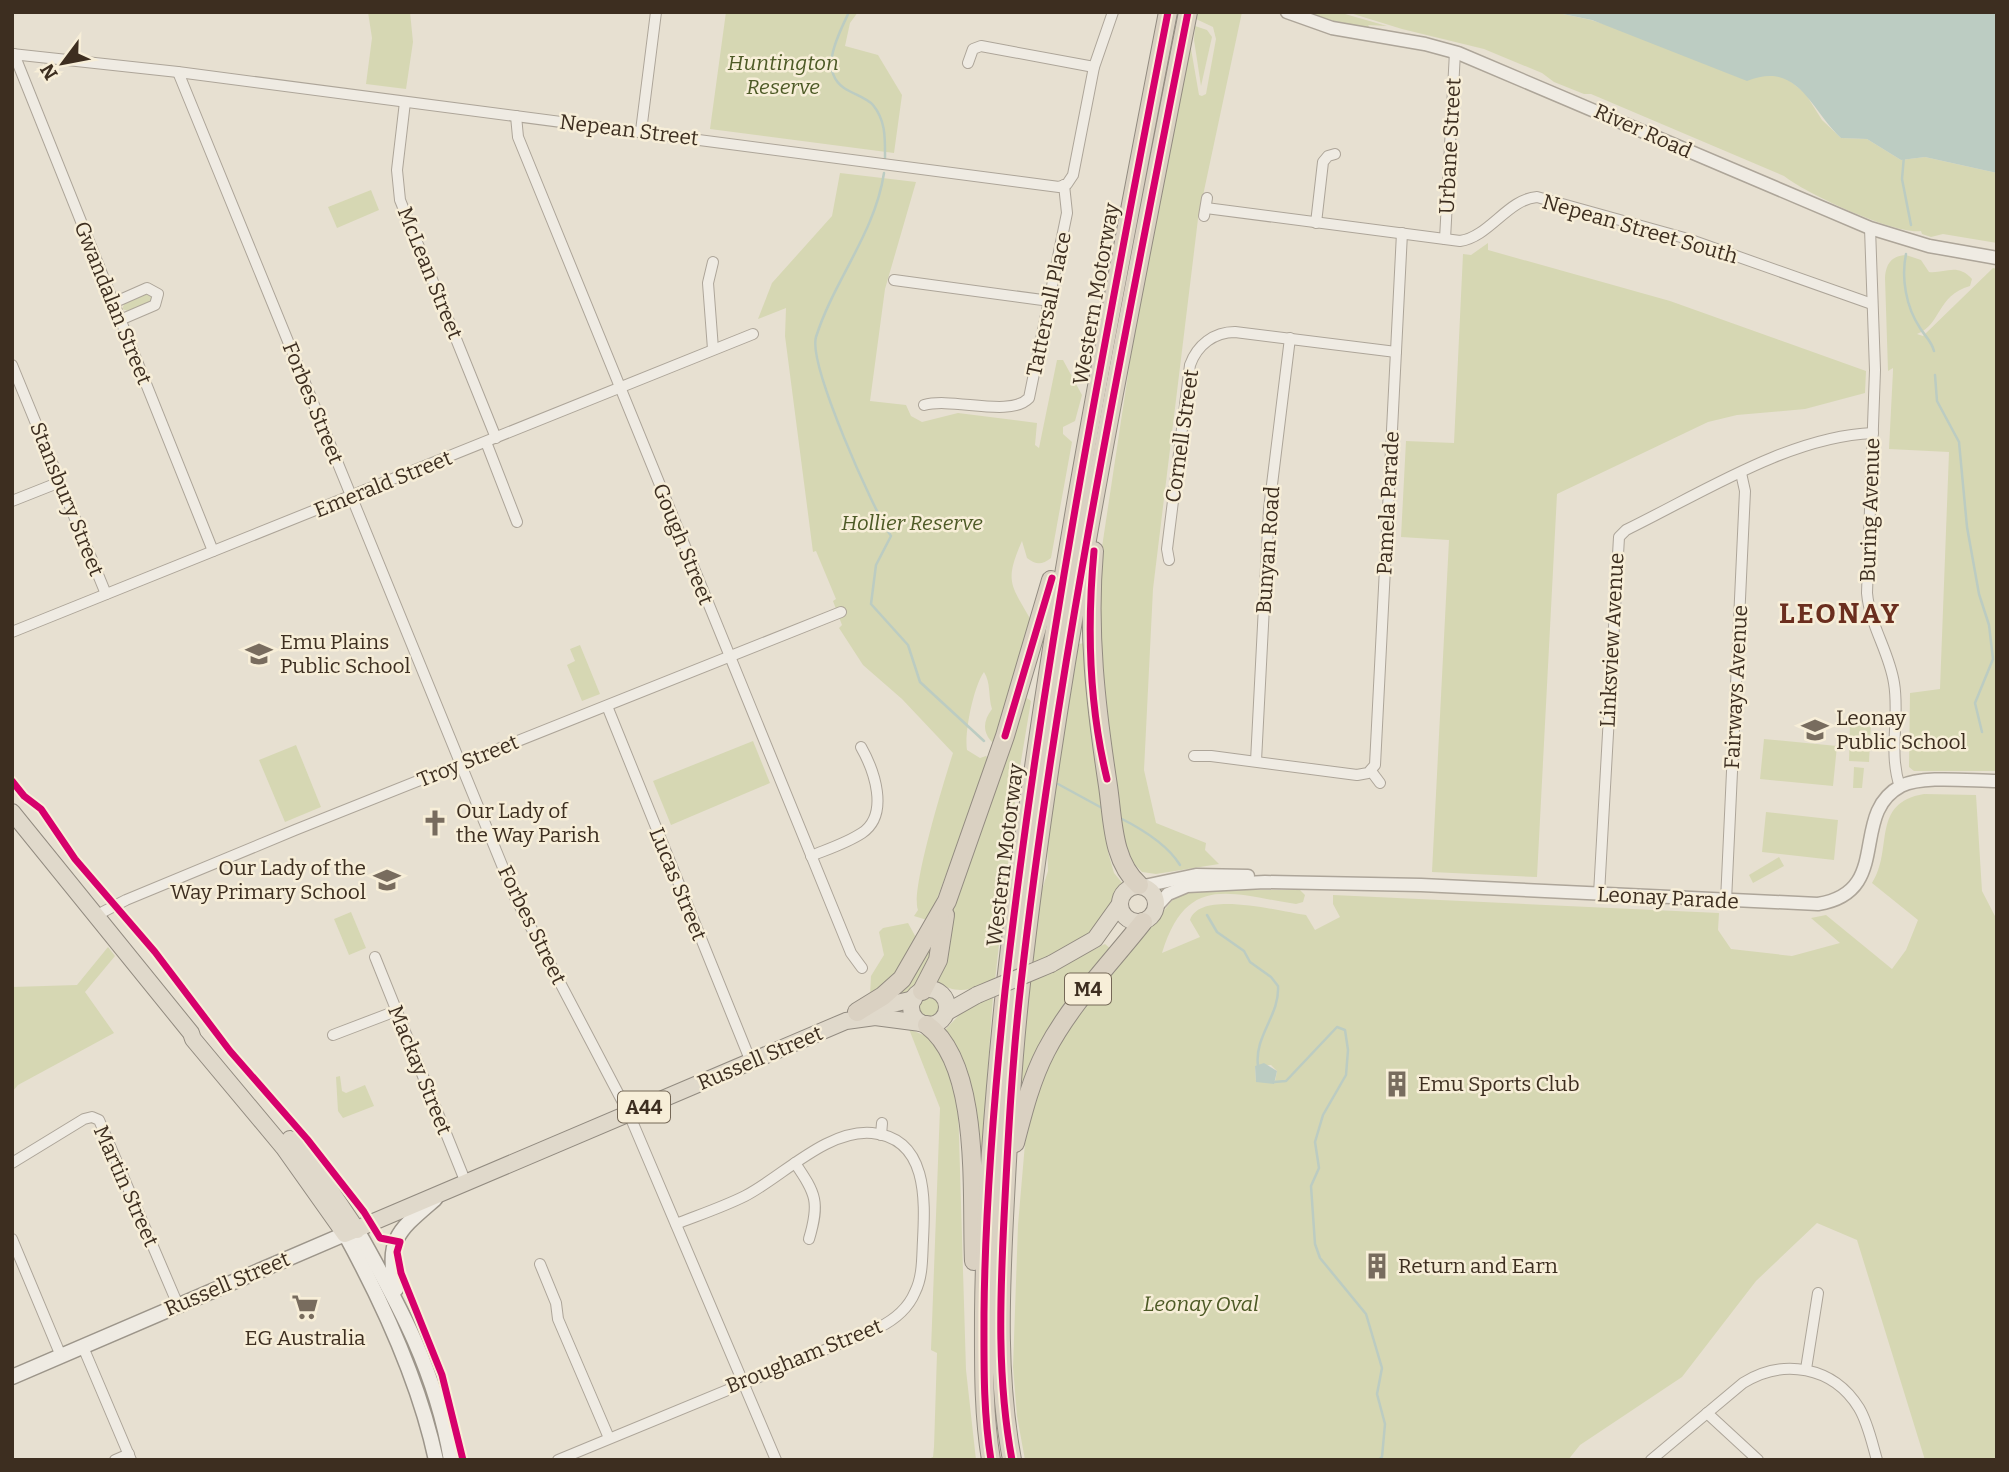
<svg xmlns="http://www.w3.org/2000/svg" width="2009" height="1472" viewBox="0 0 2009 1472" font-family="Bitter,serif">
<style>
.green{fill:#d6d7b3;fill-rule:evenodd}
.water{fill:#bcccc2}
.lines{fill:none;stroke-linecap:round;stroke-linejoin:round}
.stream{stroke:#bcccc2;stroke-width:2.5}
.minor-casing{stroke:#ada599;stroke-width:12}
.tertiary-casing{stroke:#ada599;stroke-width:15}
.secondary-casing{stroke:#9c958a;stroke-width:17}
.trunk-casing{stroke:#928b80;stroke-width:18}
.motorway-casing{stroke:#928b80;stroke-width:20}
.minor{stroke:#efebe3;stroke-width:10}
.tertiary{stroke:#efebe3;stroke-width:12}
.secondary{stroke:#efebe3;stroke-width:14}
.trunk{stroke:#e0d9cb;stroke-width:16}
.motorway{stroke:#dad1c2;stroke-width:18}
.trunk-bridge-casing{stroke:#928b80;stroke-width:18;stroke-linecap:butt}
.trunk-bridge{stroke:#e0d9cb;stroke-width:16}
.cycleway-casing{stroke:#f7eed8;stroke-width:11}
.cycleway{stroke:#d6006c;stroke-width:7}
.labels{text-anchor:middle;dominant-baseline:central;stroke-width:5;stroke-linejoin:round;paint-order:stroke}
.shield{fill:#f7eed8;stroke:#756857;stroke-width:2}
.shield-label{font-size:19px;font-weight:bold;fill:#3d2e20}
.park-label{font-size:21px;font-style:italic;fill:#4d5a26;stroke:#f7eed8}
.street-label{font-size:21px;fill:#3d2e20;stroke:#f7eed8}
.poi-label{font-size:21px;fill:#3d2e20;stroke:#f7eed8;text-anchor:start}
.district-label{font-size:28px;font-weight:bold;letter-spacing:2px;fill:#6b2e1e;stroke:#f7eed8}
</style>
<rect width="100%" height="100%" fill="#e7e0d1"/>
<g class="green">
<polygon points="368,12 410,12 413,42 406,89 366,84 372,38"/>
<polygon points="726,12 858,12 850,23 845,46 878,55 902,95 894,153 710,129"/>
<polygon points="1198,12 1242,12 1198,219 1153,589 1144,770 1156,823 1206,843 1205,850 1219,864 1156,874 1142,872 1126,855 1098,675 1099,567 1132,348 1190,43 1199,95 1202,96 1206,94 1216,39 1213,27 1196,19"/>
<polygon points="1300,12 1345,14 1387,26 1368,25 1371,29 1332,22"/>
<path d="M1347 12H1553L1591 20 1763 74 1785 77 1805 93 1822 120 1841 138 1867 139 1901 160 1925 157 1997 173V243L1943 234 1931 237 1922 234 1921 231C1895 235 1805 193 1784 176L1591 94H1584L1554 82 1542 73 1484 49 1402 29Z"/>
<polygon points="1195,26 1207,30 1212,37 1201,86 1194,40"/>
<path d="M840 173 916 182 885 289 870 401 906 405 911 416 922 422 958 413 1037 423 1035 445 1039 448 1057 360H1063L1082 395 1075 421 1063 427V434L1072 442 1051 558C1042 565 1036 565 1027 558L1022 541C1003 584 1012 585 1033 624L993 743C982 732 983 721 992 709 988 696 991 683 984 672 974 685 964 733 967 750L980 758 986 756 989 759 932 912 927 920 914 916 918 910C910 891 945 778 953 753L902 699 863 665 839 628 842 625 833 601 836 599 816 551 813 552 785 336 786 308 758 319 772 283 832 216Z"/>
<polygon points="371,190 379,210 337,228 328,207"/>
<polygon points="1488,243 1488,250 1670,301 1866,371 1865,393 1805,409 1737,415 1708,422 1557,494 1537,877 1432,872 1449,540 1401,537 1406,441 1454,443 1463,254 1471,255"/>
<path d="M1906 255 1921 260 1929 272C1944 274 1957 262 1972 279L1970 286C1936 296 1942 324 1917 334L1923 336 1993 268 1997 269V771H1914L1909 767 1910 693 1940 689 1949 452 1889 449 1893 371V368L1888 371 1885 278C1886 264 1891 256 1906 255Z"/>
<polygon points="147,293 153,294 152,301 128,311 122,309 125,302"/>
<path d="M1084 643 1108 852 1114 873 1124 885C1116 894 1117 905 1111 915 1095 940 1055 955 1030 966L1039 899 1048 871 1047 840 1077 654 1079 644Z"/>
<polygon points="580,645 600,694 582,701 567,665 575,661 570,649"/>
<path d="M1024 696 1031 701 1017 785 995 980C973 989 958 996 937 982L947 921Z"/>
<polygon points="1850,723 1871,724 1869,762 1849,761"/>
<polygon points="1764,739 1837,746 1833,786 1760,779"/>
<polygon points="753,741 770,783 671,825 653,781"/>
<polygon points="296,745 321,807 285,822 259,760"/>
<polygon points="1854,767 1864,768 1862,788 1853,788"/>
<path d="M1924 794 1976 795 1982 891 1997 920V1460H1925L1857 1240 1817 1223 1756 1281 1682 1377 1580 1445 1568 1460H1025L1017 1416 1013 1367 1018 1225 1026 1132 1036 1097 1055 1050 1070 1026 1175 897 1200 890H1300L1305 895 1303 902 1296 904C1229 894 1187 873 1162 953L1200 937 1190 920C1200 889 1281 912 1306 915L1315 930 1340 917 1333 904V895L1719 913 1718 930 1731 949 1792 956 1840 943 1811 918 1826 915 1892 969 1906 950 1918 920 1872 883C1894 849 1870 803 1924 794ZM1271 1065 1277 1071 1275 1081 1256 1082 1255 1066Z"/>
<polygon points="1766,812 1838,820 1834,860 1762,852"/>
<polygon points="1779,857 1784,866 1753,883 1749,875"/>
<polygon points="351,912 366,948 349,955 334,919"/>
<polygon points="908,923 919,943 897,973 870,996 871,976 884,955 879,932 883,928"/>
<path d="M938 925C933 960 928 986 894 1000Z"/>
<polygon points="1105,944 1112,950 1026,1082 1018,1079 1029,982"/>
<polygon points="108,947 115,956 85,992 114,1033 18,1085 12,1092 12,987 77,985"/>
<circle cx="929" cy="1007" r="10"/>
<polygon points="993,997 980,1175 943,1032 964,1010"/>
<polygon points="909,1029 933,1039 944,1058 958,1104 966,1370 976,1460 926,1460 933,1457 934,1447 937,1353 931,1350 940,1108"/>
<polygon points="340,1076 342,1091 346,1093 365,1085 374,1106 343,1118 338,1111 336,1077"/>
</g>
<g class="water">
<path d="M1553 12H1997V173L1925 157 1901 160 1867 139 1841 138C1810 109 1798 60 1747 81L1592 20Z"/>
<polygon points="1264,1063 1277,1071 1274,1084 1256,1082 1255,1066"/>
</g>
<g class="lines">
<g class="stream">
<path d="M849 12C839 34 818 70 844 88 853 94 867 98 873 105 886 121 885 138 885 158"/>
<polyline points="1904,156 1902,179 1911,225"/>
<path d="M884 173C875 233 834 280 816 337 808 364 873 510 891 536L876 565 871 604 908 645 920 682 984 741"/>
<path d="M1906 254C1901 278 1906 307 1920 328 1925 336 1932 342 1934 351"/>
<polyline points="1935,375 1937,401 1959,442 1967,527 1979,594 1989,625 1993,659 1975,703 1982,732"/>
<polyline points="1010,772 1017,778"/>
<polyline points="1058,784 1102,808"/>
<path d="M1120 818C1142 829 1167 844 1180 865"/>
<path d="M1207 915 1217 932 1244 951 1250 962 1271 977 1278 986C1280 1015 1254 1036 1258 1066"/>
<polyline points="1274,1082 1286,1081 1337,1027 1345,1030 1348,1050 1346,1075 1323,1115 1315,1142 1319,1168 1311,1186 1315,1244 1320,1258 1366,1314 1382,1368 1377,1394 1385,1424 1382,1457 1378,1460"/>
</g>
<g class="minor-casing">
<g id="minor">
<polyline points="12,54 178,72 1059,187 1067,184 1073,175 1094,67 1113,12"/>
<polyline points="14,54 213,551"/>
<polyline points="968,63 973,49 981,46 1094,67"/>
<polyline points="178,72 515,897 629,1114 776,1460"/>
<polyline points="405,102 397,170 400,200 496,438"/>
<polyline points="516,116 518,137 851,953 862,968"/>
<polyline points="641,131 656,12"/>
<path d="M1206 208 1460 241C1489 237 1508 199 1537 197L1688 239 1872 304"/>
<polyline points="1204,216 1207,198"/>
<polyline points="1316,223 1323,162 1328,156 1335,154"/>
<path d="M1870 228 1875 370 1867 593C1870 626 1889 651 1894 683 1900 718 1888 752 1900 787"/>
<polyline points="1445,239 1455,52"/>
<polyline points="713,262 708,283 713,349"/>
<polyline points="894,280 1050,301"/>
<polyline points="113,303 147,288 158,294 155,305 120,320"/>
<polyline points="12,365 106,594"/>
<path d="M924 405C953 397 1010 418 1029 398L1067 213 1064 185"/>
<polyline points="486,442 517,522"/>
<polyline points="12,501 60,482"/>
<path d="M1169 560 1167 549 1190 365C1197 345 1214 332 1235 332L1396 352"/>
<polyline points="12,632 753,334"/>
<polyline points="607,706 751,1062"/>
<polyline points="1194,756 1211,756 1357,775 1368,773 1375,765 1402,233"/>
<polyline points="1256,761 1269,509 1290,338"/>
<polyline points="1371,771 1380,783"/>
<path d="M811 856C828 849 847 843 862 833 890 814 874 770 861 747"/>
<path d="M1599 894 1619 537 1626 530C1700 494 1790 436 1873 433"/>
<polyline points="1726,901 1745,491 1741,473"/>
<polyline points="97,915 126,900 295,830 841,612"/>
<polyline points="375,957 466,1183"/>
<polyline points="333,1035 396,1011"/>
<polyline points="881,1135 882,1123"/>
<polyline points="12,1163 84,1119 92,1117 99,1120 178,1305"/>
<path d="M795 1163C816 1194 820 1202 809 1239"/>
<polyline points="12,1239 61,1356"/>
<polyline points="540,1264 556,1303 558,1319 609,1438"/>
<polyline points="83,1347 131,1460"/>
<polyline points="1806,1369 1818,1293"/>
<polyline points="1707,1413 1758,1460"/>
<polyline points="115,1460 129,1454"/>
<path d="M558 1460 878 1328C894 1320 908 1309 915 1292 923 1276 922 1257 923 1240 925 1200 928 1138 872 1133 827 1129 782 1177 745 1196 723 1207 699 1215 676 1224"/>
<path d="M1651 1460 1743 1383C1783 1358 1833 1366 1859 1408 1868 1423 1872 1443 1877 1460"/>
</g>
</g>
<g class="tertiary-casing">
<g id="tertiary">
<polyline points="1287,12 1332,28 1425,44 1458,53 1870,228 1929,246 1997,258"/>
<polyline points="1144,886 1196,875 1248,876"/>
<path d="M1156 907 1168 894 1187 886 1265 882 1421 885 1818 904C1894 892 1848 814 1901 786 1923 775 1971 781 1997 781"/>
</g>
</g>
<g class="secondary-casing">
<g id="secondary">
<path d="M357 1230C400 1306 436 1372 451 1460"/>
<path d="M396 1289C386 1238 398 1231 435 1199"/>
<path d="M12 1377 345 1234C384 1305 419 1381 436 1460"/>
</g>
</g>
<g class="trunk-casing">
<g id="trunk">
<polyline points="12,812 191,1033 193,1039 284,1148 345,1234 846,1021 875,1017 921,1023"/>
<circle cx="1138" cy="904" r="18"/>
<polyline points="1051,964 1095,939 1120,904"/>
<circle cx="929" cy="1007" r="18"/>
<polyline points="862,1011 914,999"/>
<polyline points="947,1012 977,995"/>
<polyline points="290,1139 322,1178 357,1230"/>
</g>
</g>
<g class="motorway-casing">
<g id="motorway">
<path d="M1094 551C1087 631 1096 707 1108 786 1113 820 1112 861 1139 885"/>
<polyline points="922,991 938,960 945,915"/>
<polyline points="857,1012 883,996 902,979 947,901 1005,736 1051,580"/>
<path d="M927 1025C982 1066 971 1197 974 1261"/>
<path d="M1015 1143C1023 1112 1031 1080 1046 1051 1071 1003 1110 964 1143 922"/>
<path d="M991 1460C983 1411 984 1363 984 1313 985 1205 994 1098 1005 991 1042 661 1105 337 1168 12"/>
<path d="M1012 1460C997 1379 1000 1299 1004 1218 1008 1139 1012 1062 1021 983 1058 657 1125 335 1188 12"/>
</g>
</g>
<use href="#minor" class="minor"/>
<use href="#tertiary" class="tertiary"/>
<use href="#secondary" class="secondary"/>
<use href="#trunk" class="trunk"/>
<use href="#motorway" class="motorway"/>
<g class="trunk-bridge-casing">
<polyline id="trunk-bridge" points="977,995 1051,964"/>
</g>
<use href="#trunk-bridge" class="trunk-bridge"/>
<g class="cycleway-casing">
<g id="cycleway">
<path d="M1094 551C1087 626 1089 705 1107 779"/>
<polyline points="1005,736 1052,578"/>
<polyline points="12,781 24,796 41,809 75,859 155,952 230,1051 307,1139 364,1212 380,1238 400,1242 397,1252 401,1273 442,1375 463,1460"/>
<path d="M991 1460C983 1411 984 1363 984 1313 985 1205 994 1098 1005 991 1042 661 1105 337 1168 12"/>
<path d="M1012 1460C997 1379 1000 1299 1004 1218 1008 1139 1012 1062 1021 983 1058 657 1125 335 1188 12"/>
</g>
</g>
<use href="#cycleway" class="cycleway"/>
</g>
<defs>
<g id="school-bare" transform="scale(2.1)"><path d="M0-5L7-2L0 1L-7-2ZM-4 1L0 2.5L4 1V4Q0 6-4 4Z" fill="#786c5e" stroke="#f7eed8" stroke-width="2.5" paint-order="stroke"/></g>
<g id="church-bare" transform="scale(2.1)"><path d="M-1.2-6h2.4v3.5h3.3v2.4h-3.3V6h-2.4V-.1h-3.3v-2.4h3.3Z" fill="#786c5e" stroke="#f7eed8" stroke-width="2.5" paint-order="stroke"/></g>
<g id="building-bare" transform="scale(2.1)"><path d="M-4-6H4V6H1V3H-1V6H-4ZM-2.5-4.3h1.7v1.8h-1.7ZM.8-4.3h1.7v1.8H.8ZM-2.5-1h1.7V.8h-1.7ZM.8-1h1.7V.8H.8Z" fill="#786c5e" stroke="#f7eed8" stroke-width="2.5" paint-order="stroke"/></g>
<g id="supermarket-bare" transform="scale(2.1)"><path d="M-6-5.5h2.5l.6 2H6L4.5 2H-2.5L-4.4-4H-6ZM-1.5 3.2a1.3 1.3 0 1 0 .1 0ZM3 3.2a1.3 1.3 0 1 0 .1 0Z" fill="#786c5e" stroke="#f7eed8" stroke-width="2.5" paint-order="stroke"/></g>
</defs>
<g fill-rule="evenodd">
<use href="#school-bare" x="259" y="654"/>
<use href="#school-bare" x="1815" y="730"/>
<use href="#church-bare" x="435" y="823"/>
<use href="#school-bare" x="387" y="880"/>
<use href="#building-bare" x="1397" y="1084"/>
<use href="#building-bare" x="1377" y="1266"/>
<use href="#supermarket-bare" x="305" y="1307"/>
</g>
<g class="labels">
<g class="shield">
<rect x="1065" y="973.5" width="46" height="31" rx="5"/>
<rect x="618" y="1091.5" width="52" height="31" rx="5"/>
</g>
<g class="shield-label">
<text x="1088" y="989">M4</text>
<text x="644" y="1107">A44</text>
</g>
<g class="park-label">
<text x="783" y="63">Huntington<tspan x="783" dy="24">Reserve</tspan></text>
<text x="912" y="523">Hollier Reserve</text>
<text x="1201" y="1304">Leonay Oval</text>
</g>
<g class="street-label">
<text transform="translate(629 130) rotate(7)">Nepean Street</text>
<text transform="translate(1643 131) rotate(24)">River Road</text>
<text transform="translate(1450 146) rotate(-87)">Urbane Street</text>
<text transform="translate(1640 229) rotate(16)">Nepean Street South</text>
<text transform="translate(430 273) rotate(68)">McLean Street</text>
<text transform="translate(1096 294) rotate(-80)">Western Motorway</text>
<text transform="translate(113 303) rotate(68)">Gwandalan Street</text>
<text transform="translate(1049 304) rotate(-78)">Tattersall Place</text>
<text transform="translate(313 403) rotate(68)">Forbes Street</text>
<text transform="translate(1182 436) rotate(-82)">Cornell Street</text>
<text transform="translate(383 484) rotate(-22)">Emerald Street</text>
<text transform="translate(67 499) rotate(68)">Stansbury Street</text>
<text transform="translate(1388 503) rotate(-87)">Pamela Parade</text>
<text transform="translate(1870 510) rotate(-88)">Buring Avenue</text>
<text transform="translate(683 544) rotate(68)">Gough Street</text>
<text transform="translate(1268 550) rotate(-86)">Bunyan Road</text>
<text transform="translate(1612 640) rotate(-87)">Linksview Avenue</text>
<text transform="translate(1736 687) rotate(-87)">Fairways Avenue</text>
<text transform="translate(468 761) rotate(-22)">Troy Street</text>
<text transform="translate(1005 855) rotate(-83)">Western Motorway</text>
<text transform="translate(678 884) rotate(68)">Lucas Street</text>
<text transform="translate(1668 898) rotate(3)">Leonay Parade</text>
<text transform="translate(532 925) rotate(64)">Forbes Street</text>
<text transform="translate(760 1058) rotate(-23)">Russell Street</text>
<text transform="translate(420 1070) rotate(68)">Mackay Street</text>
<text transform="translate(126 1186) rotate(66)">Martin Street</text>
<text transform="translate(227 1284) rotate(-23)">Russell Street</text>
<text transform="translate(804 1356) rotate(-22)">Brougham Street</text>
</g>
<g class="poi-label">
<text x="280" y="642">Emu Plains<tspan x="280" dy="24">Public School</tspan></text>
<text x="1836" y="718">Leonay<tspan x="1836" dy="24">Public School</tspan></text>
<text x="456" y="811">Our Lady of<tspan x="456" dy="24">the Way Parish</tspan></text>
<text x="366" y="868" text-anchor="end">Our Lady of the<tspan x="366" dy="24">Way Primary School</tspan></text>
<text x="1418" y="1084">Emu Sports Club</text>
<text x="1398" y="1266">Return and Earn</text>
<text x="305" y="1338" text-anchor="middle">EG Australia</text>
</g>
<g class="district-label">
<text x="1840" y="613">LEONAY</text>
</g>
</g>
<rect width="2009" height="1472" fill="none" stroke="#3d2e20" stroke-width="28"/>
<g transform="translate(63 63) rotate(238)" stroke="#f7eed8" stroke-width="5" paint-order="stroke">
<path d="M0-5L12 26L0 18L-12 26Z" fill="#3d2e20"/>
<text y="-10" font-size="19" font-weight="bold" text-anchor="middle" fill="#3d2e20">N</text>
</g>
</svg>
